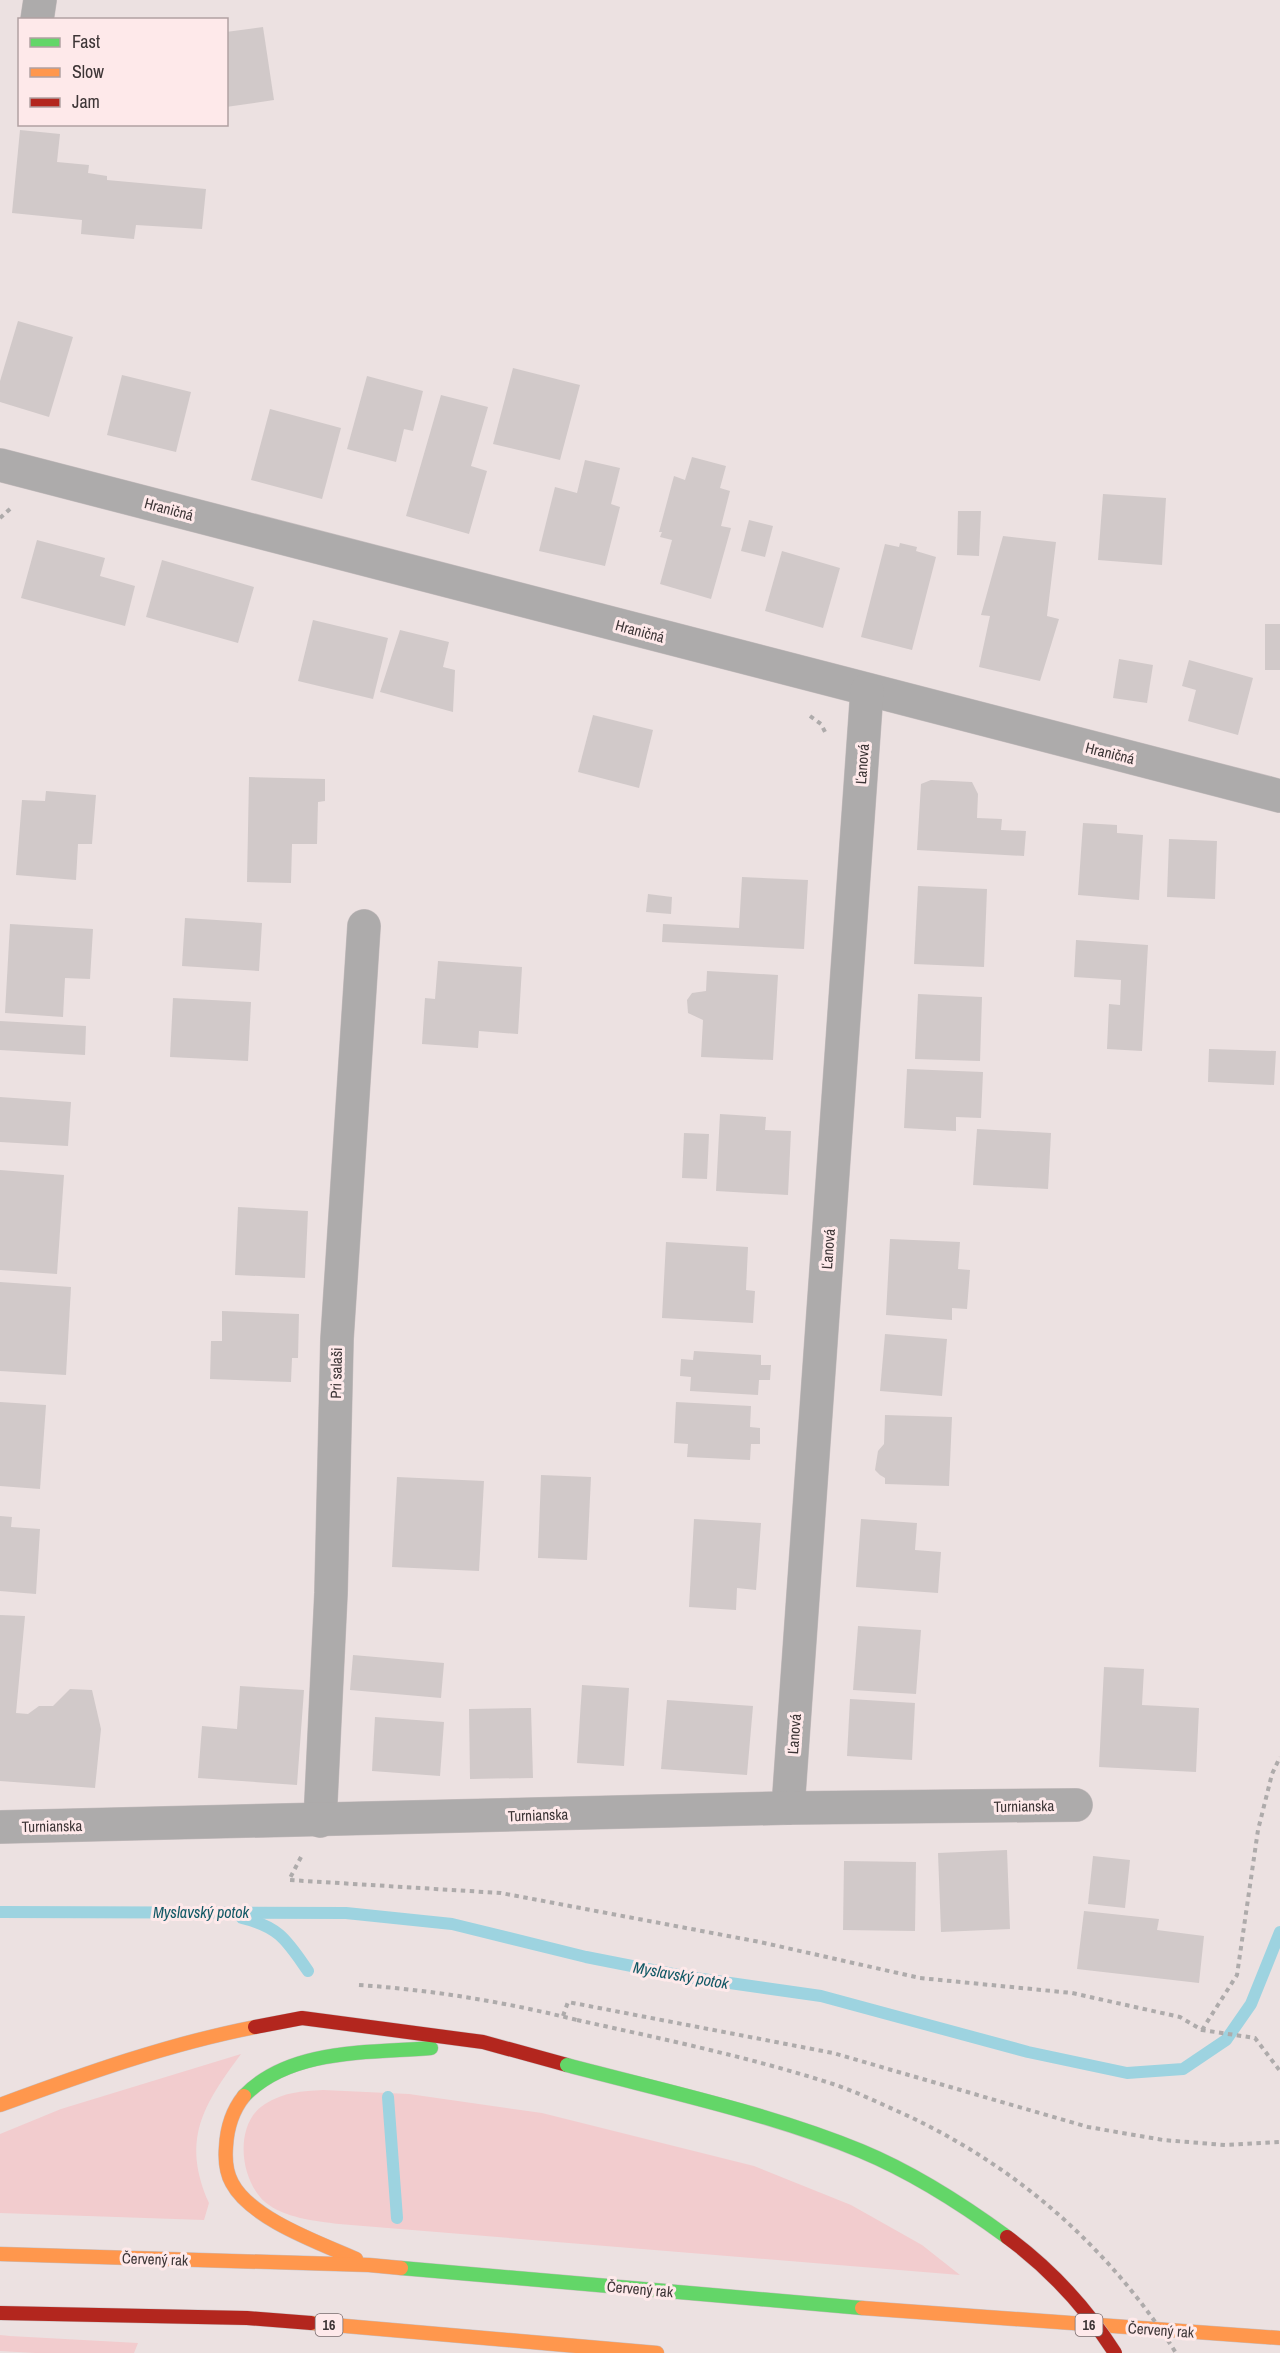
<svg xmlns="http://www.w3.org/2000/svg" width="1280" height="2353" viewBox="0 0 1280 2353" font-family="'Archivo Narrow',sans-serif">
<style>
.green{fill:#f2ccce}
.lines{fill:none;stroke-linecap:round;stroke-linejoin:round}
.stream{stroke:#9dd3e0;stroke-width:12}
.building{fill:#d1c9c9}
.street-casing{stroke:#c8bfc0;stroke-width:34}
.fast-casing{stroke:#c8bfc0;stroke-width:15}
.slow-casing{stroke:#c8bfc0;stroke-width:15}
.jam-casing{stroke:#c8bfc0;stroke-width:15}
.path{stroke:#aeabab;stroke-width:4;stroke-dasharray:4.5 4.5;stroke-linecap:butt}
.street{stroke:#adabab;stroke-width:33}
.fast{stroke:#63d668;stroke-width:14}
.slow{stroke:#ff974d;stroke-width:14}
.jam{stroke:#b3261e;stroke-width:14}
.fast-bridge-casing{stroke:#c8bfc0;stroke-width:15;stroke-linecap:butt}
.jam-bridge-casing{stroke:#c8bfc0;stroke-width:15;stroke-linecap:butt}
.path-bridge{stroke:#aeabab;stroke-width:4;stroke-dasharray:4.5 4.5;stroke-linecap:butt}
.fast-bridge{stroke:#63d668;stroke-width:14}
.jam-bridge{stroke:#b3261e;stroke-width:14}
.labels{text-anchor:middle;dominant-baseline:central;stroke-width:6;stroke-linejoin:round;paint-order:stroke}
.shield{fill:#fee9ea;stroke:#776b6c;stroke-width:1.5}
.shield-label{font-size:14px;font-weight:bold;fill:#3d3536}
.street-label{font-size:15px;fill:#3d3536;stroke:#fee9ea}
.water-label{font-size:16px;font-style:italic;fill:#115865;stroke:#fee9ea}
</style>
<rect width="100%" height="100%" fill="#ece1e1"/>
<g class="green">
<path d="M241 2054C203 2105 181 2140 209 2203L204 2220 0 2213V2134L61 2109Z"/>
<path d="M323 2090 409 2094 542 2113 754 2166 851 2205 922 2245 960 2275 339 2224C315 2221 284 2218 265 2202 239 2179 234 2123 265 2104 284 2092 302 2091 323 2090Z"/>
<polygon points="0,2335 10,2336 138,2343 134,2353 35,2353 0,2351"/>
</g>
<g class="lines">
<g class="stream">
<polyline points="0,1912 346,1913 452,1924 586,1957 688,1977 821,1996 1028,2052 1127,2073 1183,2069 1226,2040 1251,2004 1280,1932"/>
<path d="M242 1918C280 1927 287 1941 308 1971"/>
<polyline points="388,2097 397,2218"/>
</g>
</g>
<g class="building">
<polygon points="263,27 274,100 226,107 226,32"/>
<polygon points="20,130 60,134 57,162 89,165 88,173 107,176 107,180 206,189 202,229 136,225 134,239 81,234 82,220 12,213"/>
<polygon points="18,321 73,337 49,417 0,402 0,381"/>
<polygon points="513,368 580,385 560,460 493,444"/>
<polygon points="122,375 191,392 176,452 107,435"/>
<polygon points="367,376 423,391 413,431 404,429 396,462 347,449"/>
<polygon points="441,395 488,407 471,466 487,471 469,534 406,516"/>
<polygon points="270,409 341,428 322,499 251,480"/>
<polygon points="692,457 726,466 720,488 730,491 721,526 731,528 711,599 660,584 672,540 660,537 662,532 659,532 674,476 685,480"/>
<polygon points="585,460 620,468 611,504 620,507 605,566 539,551 555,487 577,493"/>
<polygon points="1103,494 1166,498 1162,565 1098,560"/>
<polygon points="958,511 981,511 979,556 957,555"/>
<polygon points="749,520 773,526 765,557 741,551"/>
<polygon points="1003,536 1056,542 1047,616 1059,619 1040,681 979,667 990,616 981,615"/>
<polygon points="37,540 105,558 100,576 135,586 125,626 21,598"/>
<polygon points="900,543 917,547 916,551 936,557 912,650 861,637 885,544 899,547"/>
<polygon points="782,551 840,568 823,628 765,611"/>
<polygon points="162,560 254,587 238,643 146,617"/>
<polygon points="313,620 388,638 373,699 298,681"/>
<rect x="1265" y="624" width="15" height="46"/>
<polygon points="400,630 449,642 443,667 455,670 453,712 380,692"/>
<polygon points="1119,659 1153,665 1147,703 1113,698"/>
<polygon points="1189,660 1253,678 1238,735 1188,721 1196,690 1182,686"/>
<polygon points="593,715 653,730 639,788 578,772"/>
<polygon points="249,777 325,779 325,801 318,802 317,844 292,844 291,883 247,882"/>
<polygon points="931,780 972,782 978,794 977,818 1002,819 1001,830 1026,831 1024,856 917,850 921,784"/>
<polygon points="46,791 96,795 92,844 78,844 76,880 16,875 22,800 45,801"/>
<polygon points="1083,823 1117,825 1117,833 1143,835 1139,900 1078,895"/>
<polygon points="1169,839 1217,841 1215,899 1167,897"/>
<polygon points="742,877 808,880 804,949 662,942 663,924 739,928"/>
<polygon points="918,886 987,889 984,967 914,964"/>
<polygon points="648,894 672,897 671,914 646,912"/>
<polygon points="185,918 262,923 259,971 182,966"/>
<polygon points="10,924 93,929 90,979 65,978 63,1017 5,1013"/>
<polygon points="1076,940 1148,945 1142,1051 1107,1049 1109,1004 1120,1005 1121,980 1074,977"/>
<polygon points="438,961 522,967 518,1034 479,1031 478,1048 422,1044 425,998 435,999"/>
<polygon points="707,971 778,975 773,1060 701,1057 703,1020 688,1013 687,1000 692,993 706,991"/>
<polygon points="918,994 982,997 980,1061 915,1059"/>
<polygon points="173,998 251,1002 248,1061 170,1057"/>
<polygon points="0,1021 86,1026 85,1055 0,1050"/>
<polygon points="1209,1049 1276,1051 1274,1085 1208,1082"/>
<polygon points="907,1069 983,1072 981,1118 956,1117 956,1131 904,1128"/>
<polygon points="0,1097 71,1102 68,1146 0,1142"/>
<polygon points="720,1114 766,1117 765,1130 791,1131 788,1195 716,1191"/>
<polygon points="977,1129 1051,1133 1048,1189 973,1185"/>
<polygon points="684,1133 709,1134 707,1179 682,1178"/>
<polygon points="0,1170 64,1175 57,1274 0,1270"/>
<polygon points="238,1207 308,1211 305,1278 235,1275"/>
<polygon points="890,1239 960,1242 958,1269 970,1270 967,1309 952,1308 952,1320 886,1315"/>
<polygon points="666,1242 748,1247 746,1290 755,1291 753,1323 662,1318"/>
<polygon points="0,1282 71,1287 66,1375 0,1371"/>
<polygon points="222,1311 299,1314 298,1358 292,1358 291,1382 210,1379 211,1341 222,1341"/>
<polygon points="885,1334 947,1339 942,1396 880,1391"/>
<polygon points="694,1351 761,1355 761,1365 771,1365 770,1380 759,1380 758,1395 690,1391 691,1377 680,1376 681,1359 693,1360"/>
<polygon points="0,1402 46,1405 40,1489 0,1486"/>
<polygon points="676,1402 751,1406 750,1427 760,1428 760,1444 751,1444 750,1460 687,1457 688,1444 674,1443"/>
<polygon points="885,1415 952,1417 949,1486 885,1484 885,1478 880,1475 875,1470 878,1451 884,1444"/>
<polygon points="541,1475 591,1477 587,1560 538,1558"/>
<polygon points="397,1477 484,1481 479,1571 392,1567"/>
<polygon points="0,1516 12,1517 11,1527 40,1529 36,1594 0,1591"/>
<polygon points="694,1519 761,1523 756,1590 737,1588 736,1610 689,1607"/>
<polygon points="861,1519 917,1523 915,1550 941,1552 938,1593 856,1587"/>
<polygon points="0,1615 25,1616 16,1713 28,1714 39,1706 53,1706 70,1689 92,1690 101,1729 95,1788 0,1781"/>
<polygon points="858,1626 921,1630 916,1694 853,1690"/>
<polygon points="353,1655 444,1663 441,1698 350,1690"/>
<polygon points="1104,1667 1144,1669 1142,1705 1199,1708 1196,1772 1099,1767"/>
<polygon points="582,1685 629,1688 624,1766 577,1763"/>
<polygon points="240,1686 304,1690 297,1785 198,1778 202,1726 237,1729"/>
<polygon points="850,1699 915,1703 912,1760 847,1756"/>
<polygon points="667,1700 753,1706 747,1775 661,1769"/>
<polygon points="531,1708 533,1778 470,1779 469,1709"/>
<polygon points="375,1717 444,1722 440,1776 372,1771"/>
<polygon points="1007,1850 1010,1929 941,1932 938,1853"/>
<polygon points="1093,1856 1130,1860 1125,1908 1088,1904"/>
<polygon points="844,1861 916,1862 915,1931 843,1930"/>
<polygon points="1084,1911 1159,1919 1157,1930 1204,1936 1199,1983 1077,1969"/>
</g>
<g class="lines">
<g class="street-casing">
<g id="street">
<polyline points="37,20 40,0"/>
<polyline points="0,465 1280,796"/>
<polyline points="788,1808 867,690"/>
<polyline points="320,1821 331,1593 337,1339 364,926"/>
<polyline points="0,1827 788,1808 1076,1805"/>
</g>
</g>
<g class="fast-casing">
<g id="fast">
<path d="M244 2096C290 2048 370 2053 431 2048"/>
<polyline points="401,2268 862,2308"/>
</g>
</g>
<g class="slow-casing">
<g id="slow">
<path d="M244 2096C232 2111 227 2127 226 2147 225 2159 226 2172 232 2183 251 2219 320 2243 356 2259"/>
<path d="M0 2105C84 2074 168 2044 255 2027"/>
<polyline points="0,2254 369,2265 401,2268"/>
<polyline points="862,2308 1280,2338"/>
<polyline points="311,2323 657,2353"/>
</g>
</g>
<g class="jam-casing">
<g id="jam">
<polyline points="255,2027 302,2018 483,2042 567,2065"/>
<polyline points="0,2313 247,2318 311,2323"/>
</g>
</g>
<g class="path">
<polyline points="0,518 11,508"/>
<polyline points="810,716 821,724 825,732"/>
<polyline points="301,1857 289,1880 501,1893 760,1942 920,1978 1072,1993 1180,2017 1202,2030 1255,2038 1280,2071"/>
<path d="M359 1985C433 1990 505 2002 577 2020"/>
<polyline points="563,2016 568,2002 833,2053 1088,2127 1163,2140 1225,2145 1280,2142"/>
<polyline points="1202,2030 1237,1975 1258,1830 1272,1774 1280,1757"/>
</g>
<use href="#street" class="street"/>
<use href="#fast" class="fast"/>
<use href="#slow" class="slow"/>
<use href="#jam" class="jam"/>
<g class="fast-bridge-casing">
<path id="fast-bridge" d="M567 2065C664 2091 769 2113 861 2151 914 2173 962 2204 1007 2237"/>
</g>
<g class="jam-bridge-casing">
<path id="jam-bridge" d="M1007 2237C1049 2268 1087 2309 1115 2353"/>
</g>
<path class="path-bridge" d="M577 2020C663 2039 749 2057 833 2084 854 2091 875 2101 895 2110 1012 2162 1108 2245 1176 2353"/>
<use href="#fast-bridge" class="fast-bridge"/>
<use href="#jam-bridge" class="jam-bridge"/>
</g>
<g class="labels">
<g class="shield">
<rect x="315.5" y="2314" width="27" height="22" rx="4.5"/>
<rect x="1075.5" y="2314" width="27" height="22" rx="4.5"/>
</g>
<g class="shield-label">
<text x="329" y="2325">16</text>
<text x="1089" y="2325">16</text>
</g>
<g class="street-label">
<text transform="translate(169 509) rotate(15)">Hraničná</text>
<text transform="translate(640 631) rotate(15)">Hraničná</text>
<text transform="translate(1110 753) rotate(14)">Hraničná</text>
<text transform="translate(862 764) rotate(-86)">Ľanová</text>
<text transform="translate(828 1249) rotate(-86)">Ľanová</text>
<text transform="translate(336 1373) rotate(-89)">Pri salaši</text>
<text transform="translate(794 1734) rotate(-86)">Ľanová</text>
<text transform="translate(1024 1806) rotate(-1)">Turnianska</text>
<text transform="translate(538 1815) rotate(-2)">Turnianska</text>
<text transform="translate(52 1826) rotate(-1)">Turnianska</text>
<text transform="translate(155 2259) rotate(2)">Červený rak</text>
<text transform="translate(640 2289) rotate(5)">Červený rak</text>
<text transform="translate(1161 2330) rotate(4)">Červený rak</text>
</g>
<g class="water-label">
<text x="201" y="1912">Myslavský potok</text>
<text transform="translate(681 1975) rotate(10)">Myslavský potok</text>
</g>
</g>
<rect x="18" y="18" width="210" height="108" fill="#fee9ea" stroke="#b1a1a2" stroke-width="1.5"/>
<rect x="30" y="38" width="30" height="9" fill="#63d668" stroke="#b1a1a2" stroke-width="1.5"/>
<text x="72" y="48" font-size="18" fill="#3d3536">Fast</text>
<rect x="30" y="68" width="30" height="9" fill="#ff974d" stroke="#b1a1a2" stroke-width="1.5"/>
<text x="72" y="78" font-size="18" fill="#3d3536">Slow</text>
<rect x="30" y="98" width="30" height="9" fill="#b3261e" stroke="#b1a1a2" stroke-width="1.5"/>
<text x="72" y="108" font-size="18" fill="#3d3536">Jam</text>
</svg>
